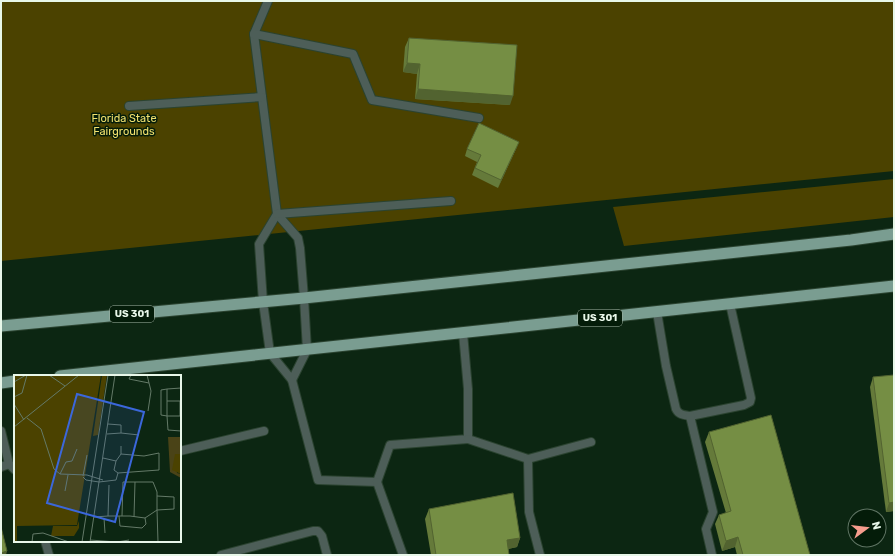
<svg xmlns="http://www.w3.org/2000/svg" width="895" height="556" viewBox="0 0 895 556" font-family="Rubik,sans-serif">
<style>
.green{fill:#4b4200}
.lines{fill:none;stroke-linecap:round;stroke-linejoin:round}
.service-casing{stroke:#2b4330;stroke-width:10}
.primary-casing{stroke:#2b4330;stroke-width:13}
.service{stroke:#4d5e58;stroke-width:8}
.primary{stroke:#7a9d91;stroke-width:11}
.wall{fill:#657a3a}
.shaded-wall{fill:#526330}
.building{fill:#758e44;stroke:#526330}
.labels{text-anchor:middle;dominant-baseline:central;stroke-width:3;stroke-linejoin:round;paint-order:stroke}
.shield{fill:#041c09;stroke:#a4b5a6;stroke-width:1}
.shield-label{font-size:10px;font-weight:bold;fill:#e8f7e9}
.park-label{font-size:11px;fill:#f0e06e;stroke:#041c09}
.inset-road{fill:none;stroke:#647a68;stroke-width:1}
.view{fill:#3b67db;fill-opacity:0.15;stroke:#3b67db;stroke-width:2}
.inset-edge{fill:none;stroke:#e8f7e9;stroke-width:2}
</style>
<rect width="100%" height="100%" fill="#0c2612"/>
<g class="green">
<polygon points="1,1 894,1 894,171 1,261"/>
<polygon points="894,179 894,217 624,246 613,207"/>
</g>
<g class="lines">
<g class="service-casing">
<g id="service">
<polyline points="268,1 254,34 277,214 298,238 300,248 304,298 307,350 292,380"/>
<polyline points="254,34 353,54 372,100 479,118"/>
<polyline points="129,106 262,97"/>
<polyline points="277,214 259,244 263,302 270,353 292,380 318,480 377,482 390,445 468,439 468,389 463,333"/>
<polyline points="277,214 451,201"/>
<path d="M657 312 666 366 676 409C679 415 684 415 690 416L744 405 750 402 751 398 730 304"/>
<polyline points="690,416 713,512 706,529 712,555"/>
<polyline points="1,431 9,464 15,470"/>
<polyline points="468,439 528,459 591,442"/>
<polyline points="180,451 264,431"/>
<polyline points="528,459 529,512 540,555"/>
<polyline points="1,467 9,464"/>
<polyline points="377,482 403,555"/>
<polyline points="45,541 49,555"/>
<polyline points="221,555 313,531 318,531 322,536 327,555"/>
</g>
</g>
<g class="primary-casing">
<g id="primary">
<polyline points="1,326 304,298 851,240 894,234"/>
<polyline points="60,376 894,286"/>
<polyline points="1,383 15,381"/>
</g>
</g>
<use href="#service" class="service"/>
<use href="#primary" class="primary"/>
</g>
<g class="wall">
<polygon points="409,38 510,105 415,99 417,74 403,72 405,47"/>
<polygon points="519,142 516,149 498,188 472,175 477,162 465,156 467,149"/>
<polygon points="873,377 894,511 886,512 870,387"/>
<polygon points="709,432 810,555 737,555 735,547 722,551 715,524 719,515 726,513 705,442"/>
<polygon points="429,509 520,538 517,547 508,549 509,555 431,555 425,519"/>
</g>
<g class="shaded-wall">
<polygon points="407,63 420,64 417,74 403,72"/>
<polygon points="418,89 513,96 510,105 415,99"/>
<polygon points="519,142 516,149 498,188 501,180"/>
<polygon points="894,502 894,511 886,512 889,503"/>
<polygon points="738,537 735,547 722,551 726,541"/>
<polygon points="520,538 517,547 503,550 507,540"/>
<polygon points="7,551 6,555 1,555 1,553"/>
</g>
<g class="building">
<polygon points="409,38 517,45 513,96 418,89 420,64 407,63"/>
<polygon points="479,123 519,142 501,180 475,168 481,155 467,149"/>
<polygon points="894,375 894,502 889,503 873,377"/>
<polygon points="771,415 810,555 743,555 738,537 726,541 719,515 731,511 709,432"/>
<polygon points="513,493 520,538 507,540 509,555 436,555 429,509"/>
<polygon points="1,527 7,551 1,553"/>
</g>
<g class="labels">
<g class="shield">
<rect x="110" y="306" width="44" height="16" rx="3"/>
<rect x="578" y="310" width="44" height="16" rx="3"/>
</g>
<g class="shield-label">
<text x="132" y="314">US 301</text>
<text x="600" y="318">US 301</text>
</g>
<g class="park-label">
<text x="124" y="118">Florida State<tspan x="124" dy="13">Fairgrounds</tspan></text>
</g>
</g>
<g transform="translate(14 375)">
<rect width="167" height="167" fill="#0c2612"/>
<path d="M0 0H87L63 150 3 151V167H0ZM88 0H93L84 60 79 61Z" fill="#4b4200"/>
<path d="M154 62H167V79H161L163 98 167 99V103L156 97Z" fill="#4a4317"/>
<path d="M161 79H167V99L158 95ZM65 146V153L60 161H37L39 151H63Z" fill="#4b4200"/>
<path class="inset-road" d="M35 0 51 11M117 0 115 4 135 8M133 0 137 16 134 36M0 7 12 0M167 13 153 14V41H167M153 14 147 15V40L153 41 154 55 167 56M0 22 8 18 13 0M153 26H167M166 26V41M0 29 10 45M13 43 27 54 40 94 46 99 73 100 89 105M0 52 65 0M107 58 125 60M93 59 107 58V50L94 49M102 86 107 79V71M104 98 145 95V78L130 81 107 79M46 99 52 87 58 86 63 74M69 101 73 80M69 102 72 105 85 107 102 105 104 98 100 95 102 86 89 83M121 107H139L143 117V135L131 143M51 116 54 100M143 121 160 122V134L143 135 144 167M94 141 95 110M108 141 109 107H121L120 142M80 142 94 141H116L131 143 132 149 128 153 106 151 105 141M90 143 91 158M76 165 103 167M18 167 19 159 29 158 55 167M68 167 94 0M76 167 101 0M103 167 115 165"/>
<path class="view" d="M63 19 130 37 101 147 33 128Z"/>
<rect width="167" height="167" class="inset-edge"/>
</g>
<rect width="895" height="556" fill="none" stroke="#e8f7e9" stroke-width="4"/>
<g transform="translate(867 528) rotate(75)"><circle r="19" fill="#041c09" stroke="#5f7463"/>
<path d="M0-3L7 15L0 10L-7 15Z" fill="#f59d8d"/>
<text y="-6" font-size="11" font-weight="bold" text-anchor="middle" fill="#e8f7e9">N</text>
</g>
</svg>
